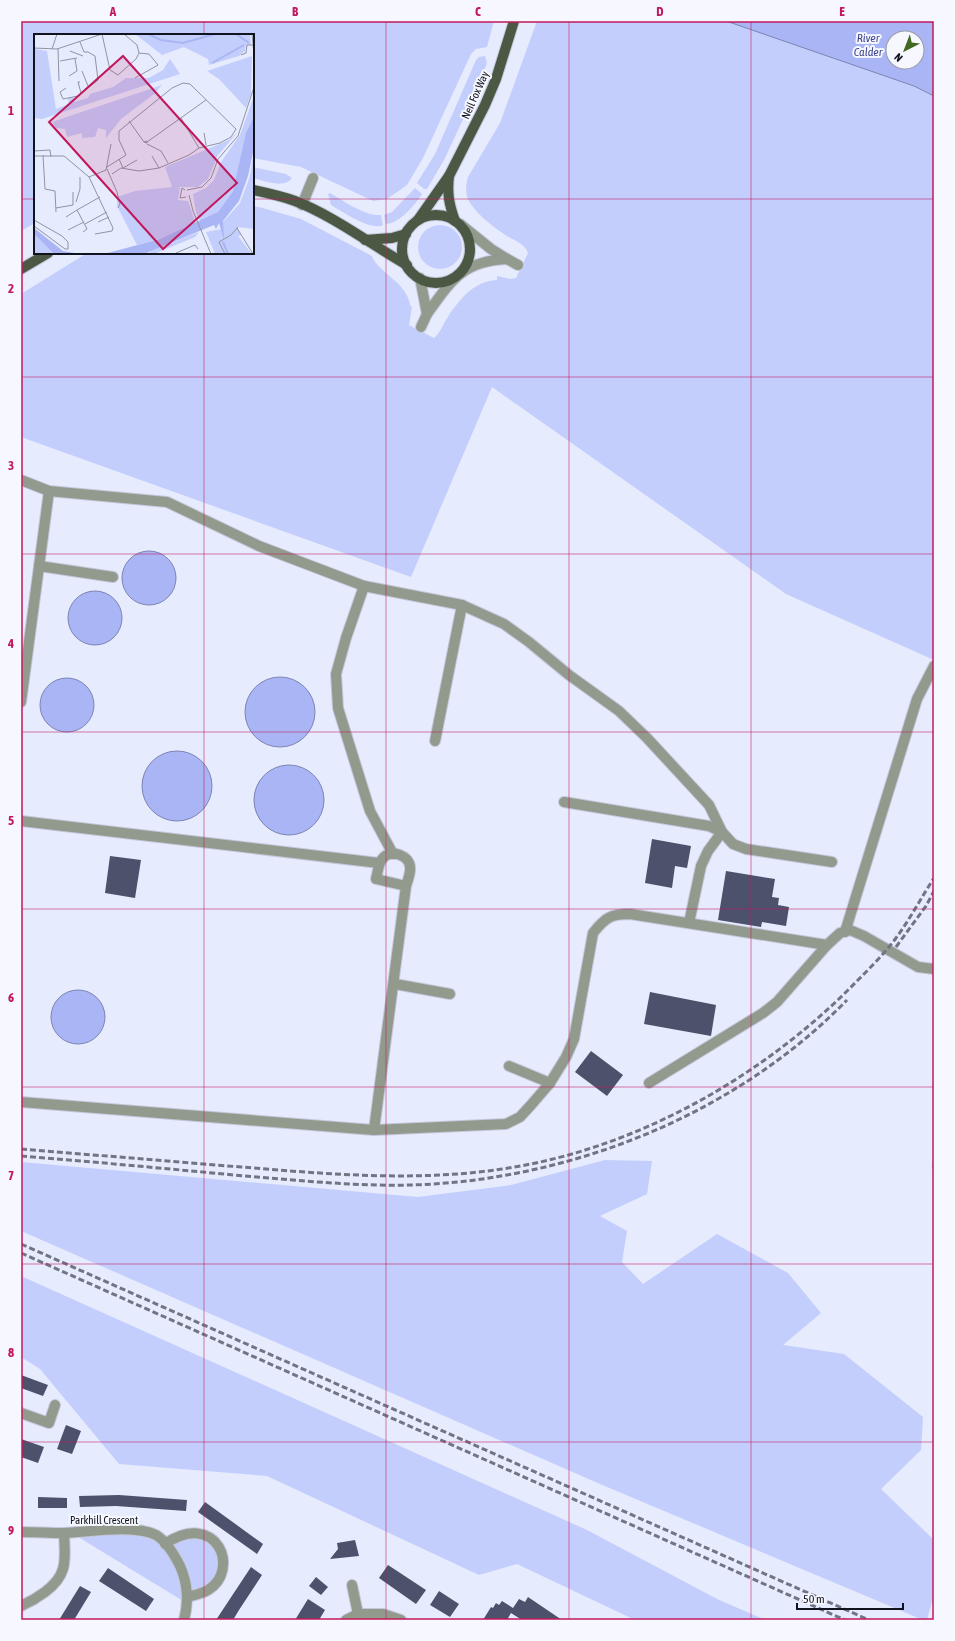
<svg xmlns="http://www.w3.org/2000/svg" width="955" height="1641" viewBox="0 0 955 1641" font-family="'Asap Condensed',sans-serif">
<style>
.green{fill:#c4cefc}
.water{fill:#a9b5f4;stroke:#7b84b4;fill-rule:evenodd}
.building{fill:#4c516c}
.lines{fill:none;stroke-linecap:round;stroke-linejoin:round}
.minor-casing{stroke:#c4c8da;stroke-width:12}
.major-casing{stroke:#c4c8da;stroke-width:12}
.minor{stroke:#929a8e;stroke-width:10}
.major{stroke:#4b5843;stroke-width:10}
.rail{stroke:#717482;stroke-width:3;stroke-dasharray:6 3;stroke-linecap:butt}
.grid{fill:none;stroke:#c2185b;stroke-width:1;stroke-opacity:0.55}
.labels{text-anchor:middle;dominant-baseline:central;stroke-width:4;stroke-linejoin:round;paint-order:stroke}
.street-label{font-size:11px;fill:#10131d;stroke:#f7f8ff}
.water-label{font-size:12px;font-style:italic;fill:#3d458f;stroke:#f7f8ff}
.inset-river{fill:none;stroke:#a9b5f4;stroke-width:2}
.inset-road{fill:none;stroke:#9095a4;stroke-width:1}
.view{fill:#c2185b;fill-opacity:0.15;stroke:#c2185b;stroke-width:2}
.inset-edge{fill:none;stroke:#10131d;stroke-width:2}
.neatline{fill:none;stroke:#c2185b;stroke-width:1.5}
.grid-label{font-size:13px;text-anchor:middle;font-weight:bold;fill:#c2185b}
</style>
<rect width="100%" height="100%" fill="#e6ebfe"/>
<g class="green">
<polygon points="21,21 494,21 487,47 476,49 471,54 423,158 407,185 387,199 373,201 301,167 253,158 253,35 35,35 35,223 21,231"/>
<path d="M537 21H726L914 86 934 96V660L786 594 492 387 411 577 21 437V294L87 253H253V206L259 207 301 219 372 256C377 272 407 282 410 305L412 307 409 325 434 338C439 334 443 325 446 320 458 301 473 281 497 280V276L510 279 516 278 528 253C525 243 512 240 504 234 493 227 473 211 468 199 465 192 466 184 468 177L500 123Z"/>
<polygon points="485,56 487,63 474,96 444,160 427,189 424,189 417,183 435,154 476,60 479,57"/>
<path d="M253 167 286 174 292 178C284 189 265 181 253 178Z"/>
<path d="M415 188 422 194C414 206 400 223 386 224L384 215 392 212Z"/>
<path d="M330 193C344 201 364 216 381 215L383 225C370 231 343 212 331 205L328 194Z"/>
<circle cx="440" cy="247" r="22"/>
<polygon points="605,1160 652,1161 647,1194 600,1216 627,1231 622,1262 643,1284 717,1234 788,1273 821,1313 783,1345 844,1354 923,1417 921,1450 881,1489 934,1540 934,1594 927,1620 923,1620 600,1484 21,1231 21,1162 418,1197 511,1185"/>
<polygon points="21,1276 587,1530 719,1600 766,1620 635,1620 517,1564 479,1575 267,1476 119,1464 40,1369 21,1357"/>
<polygon points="141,1531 165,1544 198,1533 220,1548 217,1582 187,1597 188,1604 70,1532"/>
</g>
<g class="water">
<path d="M726 21H928L934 23V96L914 86ZM893 38H917V62H893Z"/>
<circle cx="149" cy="578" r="27"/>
<circle cx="95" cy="618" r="27"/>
<circle cx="280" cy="712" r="35"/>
<circle cx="67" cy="705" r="27"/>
<circle cx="177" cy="786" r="35"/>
<circle cx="289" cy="800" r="35"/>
<circle cx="78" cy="1017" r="27"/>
</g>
<g class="building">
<polygon points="652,839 691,846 687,868 675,866 672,888 645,883"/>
<polygon points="110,856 141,860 135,898 105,893"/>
<polygon points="726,871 775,879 772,897 779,898 778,905 789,907 786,926 762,922 761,927 718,920"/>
<polygon points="650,992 716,1005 711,1036 644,1024"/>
<polygon points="591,1051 623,1075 607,1096 575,1072"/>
<polygon points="21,1375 48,1385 43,1396 21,1388"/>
<polygon points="66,1425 81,1431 72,1454 57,1449"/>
<polygon points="21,1439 44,1447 38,1463 21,1457"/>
<polygon points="119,1495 187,1500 186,1511 116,1506 80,1507 79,1496"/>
<polygon points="38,1497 67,1498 67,1508 38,1508"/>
<polygon points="205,1502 263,1544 257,1554 198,1512"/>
<polygon points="355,1540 359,1556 330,1559 338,1549 337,1543"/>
<polygon points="388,1565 426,1590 416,1604 379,1578"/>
<polygon points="251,1567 262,1575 239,1610 233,1620 216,1620"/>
<polygon points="108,1568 154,1599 146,1611 99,1581"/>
<polygon points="316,1577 328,1587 321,1595 309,1586"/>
<polygon points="80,1586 91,1592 74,1620 59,1620"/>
<polygon points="439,1591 459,1604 450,1617 430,1605"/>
<polygon points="528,1597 562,1620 522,1620 511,1613 508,1618 512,1620 483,1620 491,1607 493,1608 496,1603 499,1605 502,1601 513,1608 519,1599 525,1602"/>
<polygon points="308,1599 325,1610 319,1620 295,1620"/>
</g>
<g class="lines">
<g class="minor-casing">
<g id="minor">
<polyline points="302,205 313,178"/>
<polyline points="507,259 518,265"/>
<path d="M420 278 427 314C451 281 462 261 507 259L491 249 460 224"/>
<polyline points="421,327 427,314"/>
<polyline points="21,480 49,491 167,502 259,546 364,586 462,605 504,624 529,642 569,675 619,711 647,738 709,805 722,832 733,844 746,849 832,862"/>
<polyline points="39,566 113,577"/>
<polyline points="364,586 346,638 336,674 338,708 370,811 393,854"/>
<polyline points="21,702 49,491"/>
<polyline points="435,741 462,605"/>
<polyline points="564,802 709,826 722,832 708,851 701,866 689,923"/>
<polyline points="21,821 379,863"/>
<polyline points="845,932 917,699 934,666"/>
<polyline points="395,984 450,994"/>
<polyline points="509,1066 550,1083"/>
<polyline points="649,1083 763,1013 777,1002 827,945 840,933 850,930 864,936 918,967 934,969"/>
<path d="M21 1102 374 1130 506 1124 520 1117 531 1105 550 1083 566 1057 574 1039 593 933C605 918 610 914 630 914L827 945"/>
<path d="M374 1130 406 886 376 879C378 872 378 863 383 858 391 849 409 855 410 867 411 872 408 880 406 886"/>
<polyline points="21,1413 49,1423 55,1405"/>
<path d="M21 1532C35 1532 50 1533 64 1533 89 1532 134 1524 156 1535 166 1541 175 1556 180 1566 188 1584 189 1601 184 1620"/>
<path d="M165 1544C217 1509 241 1570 208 1590 201 1594 194 1595 187 1597"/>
<polyline points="352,1585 358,1614"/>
<path d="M21 1606C30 1602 37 1598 45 1592 69 1574 65 1559 64 1533"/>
<polyline points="346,1620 358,1614 383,1614 401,1620"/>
</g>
</g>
<g class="major-casing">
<g id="major">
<path d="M449 176C447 194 449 204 455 221"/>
<path d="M253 190C267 193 281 196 295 201 332 215 372 245 407 265"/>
<circle cx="436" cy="249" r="34"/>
<polyline points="418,220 449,176 485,105 496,79 514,21"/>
<polyline points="365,240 392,238 406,234"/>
<polyline points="21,269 48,253"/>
</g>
</g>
<use href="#minor" class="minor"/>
<use href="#major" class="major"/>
<g class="rail">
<polyline points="896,947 926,906 934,891"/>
<path d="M21 1149C94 1155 167 1161 241 1167 327 1174 415 1182 502 1169 635 1150 765 1076 858 980 871 967 885 953 896 938 910 919 921 898 934 878"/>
<path d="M21 1156C96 1162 170 1169 245 1176 307 1181 371 1188 434 1184 585 1174 740 1110 847 1000"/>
<polyline points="934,1163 934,1172"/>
<polyline points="21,1244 869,1620"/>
<polyline points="21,1253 845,1620"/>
</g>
</g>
<path class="grid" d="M204 21V35M386 21V1620M569 21V1620M751 21V1620M21 199H35M253 199H934M204 253V1620M21 377H934M21 554H934M21 732H934M21 909H934M21 1087H934M21 1264H934M21 1442H934"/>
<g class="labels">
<g class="street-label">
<text transform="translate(475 95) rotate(-66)">Neil Fox Way</text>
<text x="104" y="1520">Parkhill Crescent</text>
</g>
<g class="water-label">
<text x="868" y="38">River<tspan x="868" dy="14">Calder</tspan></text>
</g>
</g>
<g transform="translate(34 34)">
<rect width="220" height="220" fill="#e6ebfe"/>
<path d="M101 0H216L217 11H212L211 17 205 22 175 31 174 25 150 13 128 21ZM0 15 13 17 22 75 35 70 34 64 39 63 40 68 54 64 56 60 79 53 92 44H115L129 36 136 25 146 40 8 85 0 84ZM218 22 217 60 212 74 185 45 173 37ZM128 51 120 60 87 85 72 104V96L64 94 61 103 48 104V99L33 103 31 95 22 94 18 88ZM220 62V83L199 157 184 178 167 188 162 179 159 160 172 154 180 146 187 128 206 101ZM203 99 184 121 174 145 164 153H146L144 166 154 167 162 190 126 205 103 211 83 172V163L101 157 138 153 131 133 195 106ZM220 117V195L203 193 207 201 204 202 217 219 181 220 172 198 188 195 189 188 206 169 216 142ZM165 198 161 203 120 220 115 218ZM0 200 20 220H0Z" fill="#c4cefc"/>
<path d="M220 83V114L214 142 205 167 189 187 190 206 185 189 182 195 180 191 110 220H70L126 205 184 178 199 157 212 99ZM0 194 29 217 46 220H20L0 200Z" fill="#a9b5f4"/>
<path class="inset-river" d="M114 0 127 6 149 9 181 0M202 0 215 9M178 29 210 11M189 208 194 220"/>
<path class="inset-road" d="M68 0 76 36 84 41 102 25 105 19 103 11 90 0M218 0 220 21M0 14 23 15 68 0M24 14 25 47M18 15 23 0M36 17 49 22M207 21 212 19 213 11H219M26 27 43 24M48 37 54 52M35 42 43 37 41 25M101 44 124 31 115 20 105 19M46 48H44L47 59M32 54 26 58 29 65 44 62 64 46 61 22 54 18H50L46 8M147 84 165 114M95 87 110 108 113 107V109L110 108M170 99 172 111M113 108 172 66M113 110 127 117 134 129M0 117 16 116 17 123M9 121 11 155 21 157 22 178M0 122H30L55 143 79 194 78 197 61 200M118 122 125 134M85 125 89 134 103 126M73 133 92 121 85 106V97L138 54 149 49 156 50 202 95 197 103 186 109 165 114 155 121 125 134 105 137 87 134 78 140M73 135 83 158 86 170 84 174M55 143 72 136 77 110M151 156 148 154 146 164 152 163M153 156 168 153 177 144 184 125 204 102 220 53M155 161 159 177 177 220M42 168 46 155V143M22 174 39 171V158M32 183 43 176M0 186 28 202 34 208V215H31L0 192M64 188 75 183M51 190 73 178M203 194 219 220M34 196 50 188M49 198 53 195 43 176 66 163M142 219 161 211 164 215M191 220 185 208 197 201 204 193"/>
<path class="view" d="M89 22 203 149 129 215 15 88Z"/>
<rect width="220" height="220" class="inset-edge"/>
</g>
<rect width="955" height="1641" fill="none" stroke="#f7f8ff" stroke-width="44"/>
<g transform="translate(905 50) rotate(222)"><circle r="19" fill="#f7f8ff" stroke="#9b9ca5"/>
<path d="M0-3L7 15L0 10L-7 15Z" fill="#406823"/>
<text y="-6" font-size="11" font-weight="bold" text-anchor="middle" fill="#10131d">N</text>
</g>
<path d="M797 1603v6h106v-6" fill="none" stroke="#10131d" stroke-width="2"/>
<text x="803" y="1603" font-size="12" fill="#10131d" stroke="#f7f8ff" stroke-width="3" paint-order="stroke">50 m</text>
<rect x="22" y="22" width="911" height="1597" class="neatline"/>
<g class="grid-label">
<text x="113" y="16">A</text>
<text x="295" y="16">B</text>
<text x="478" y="16">C</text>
<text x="660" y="16">D</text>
<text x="842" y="16">E</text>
<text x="11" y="115">1</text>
<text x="11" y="293">2</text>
<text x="11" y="470">3</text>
<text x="11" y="648">4</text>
<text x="11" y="825">5</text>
<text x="11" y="1002">6</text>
<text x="11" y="1180">7</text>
<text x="11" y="1357">8</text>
<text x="11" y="1535">9</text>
</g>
</svg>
